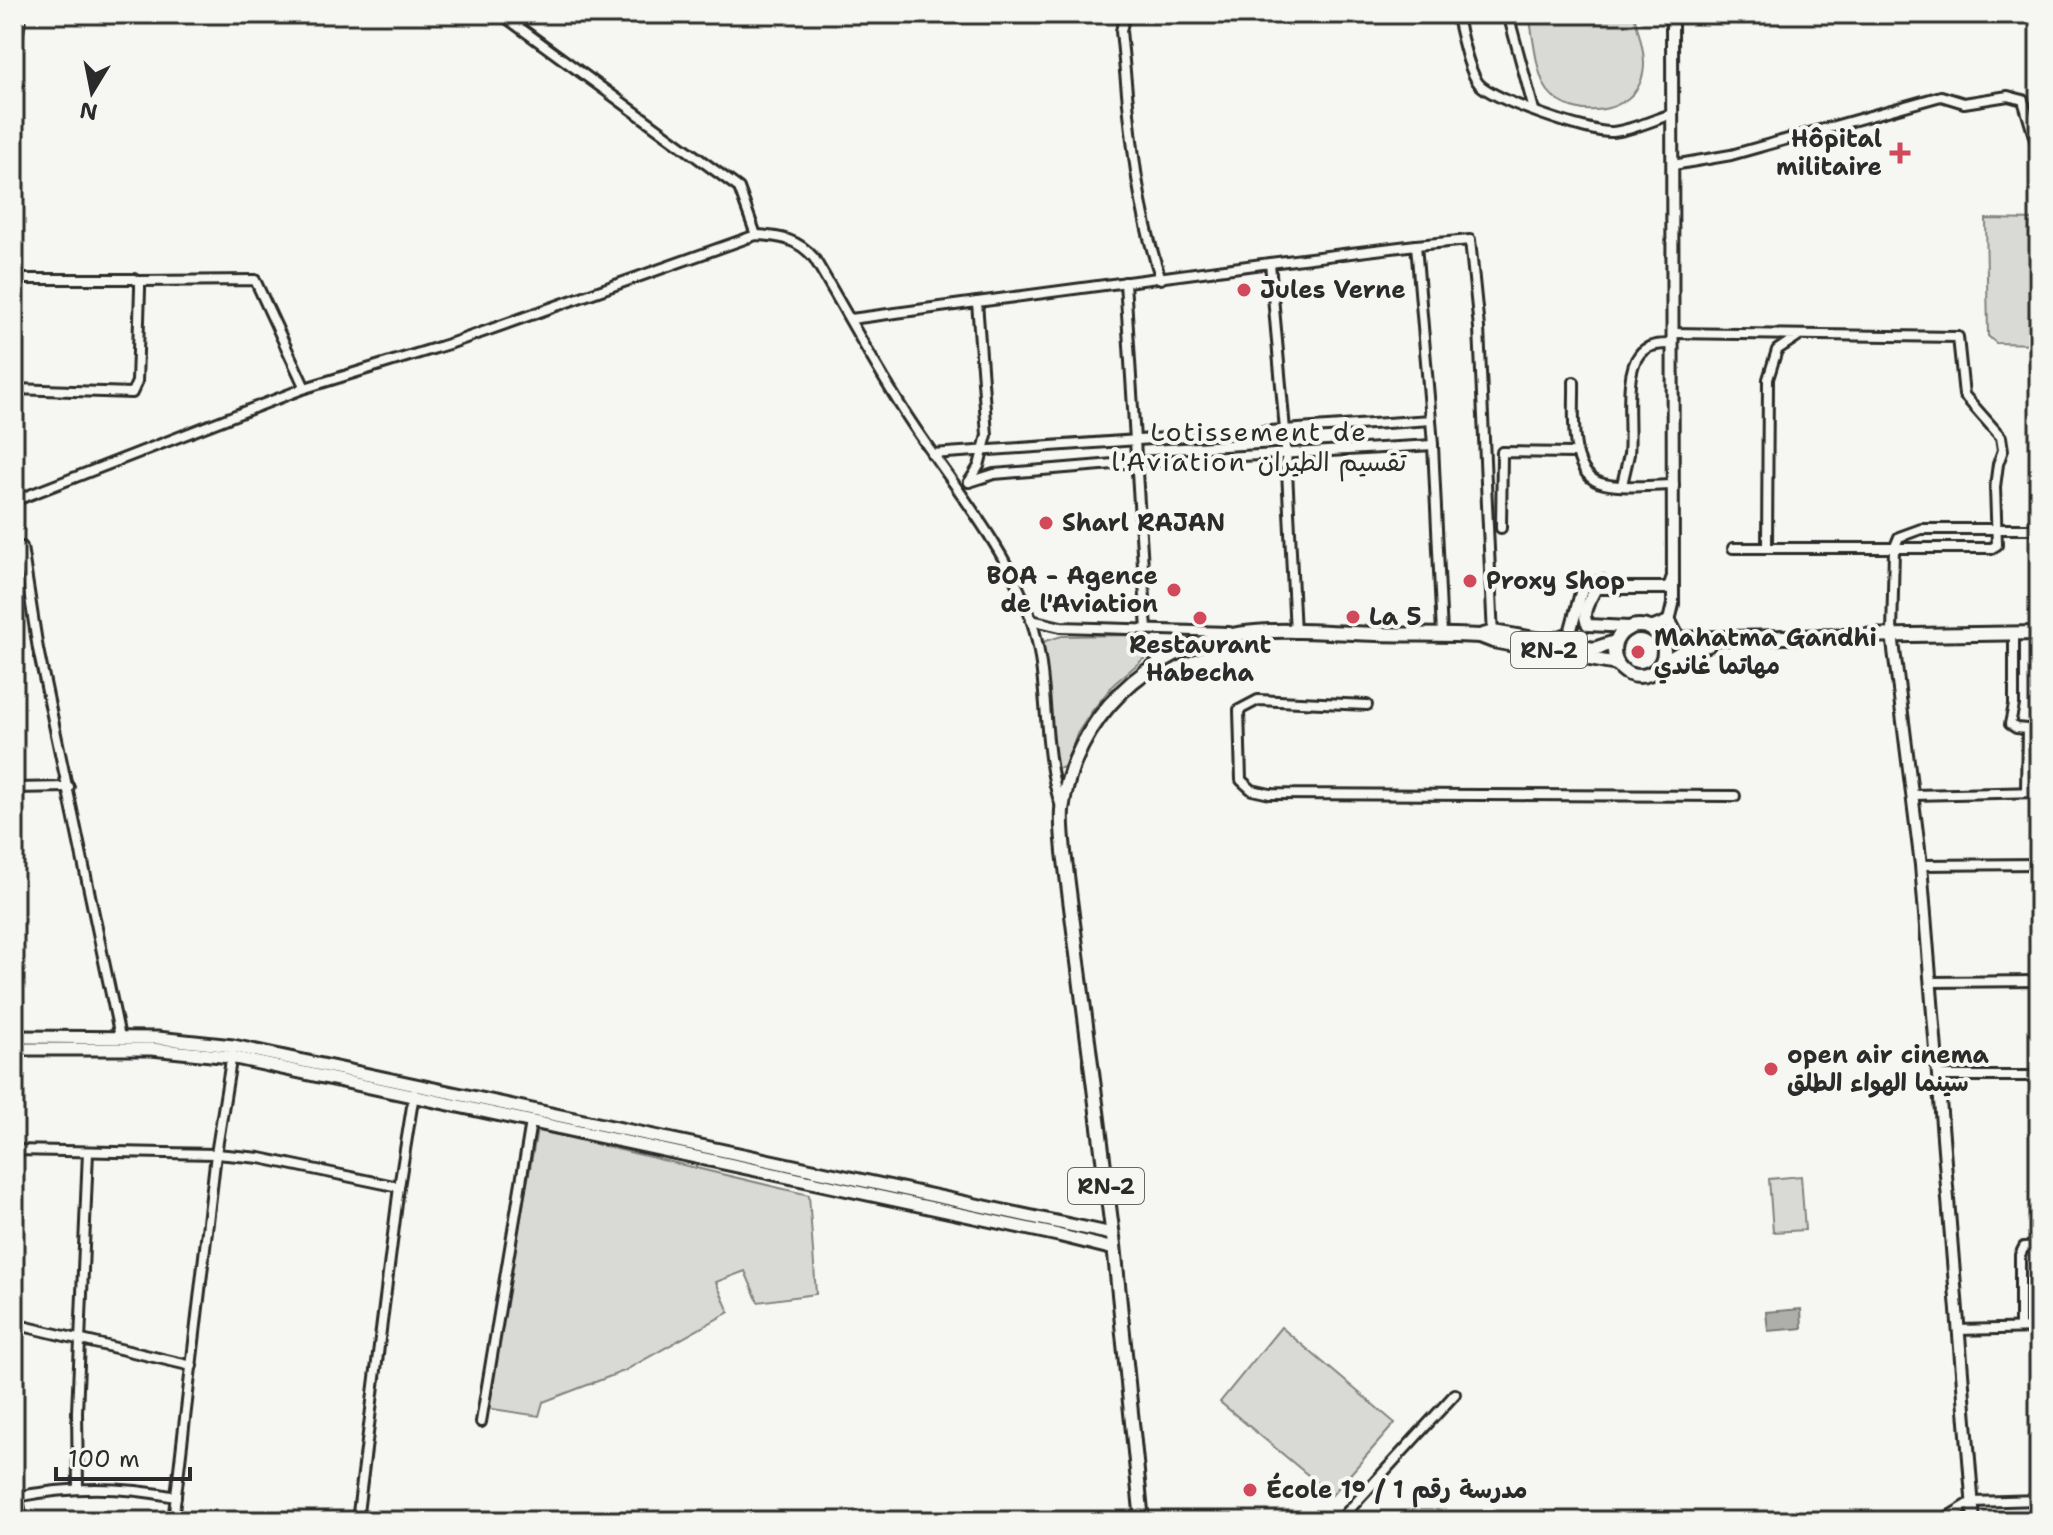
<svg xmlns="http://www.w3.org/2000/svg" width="2053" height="1535" viewBox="0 0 2053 1535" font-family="'Shantell Sans','Playpen Sans Arabic',sans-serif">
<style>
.green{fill:#d9d9d5;stroke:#828280;stroke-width:2}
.water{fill:#aeaeab;stroke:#7a7a78;stroke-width:2}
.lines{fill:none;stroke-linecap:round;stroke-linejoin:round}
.minor-casing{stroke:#2b2b2b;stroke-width:14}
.tertiary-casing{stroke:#2b2b2b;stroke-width:16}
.secondary-casing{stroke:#2b2b2b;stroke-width:17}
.primary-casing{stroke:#2b2b2b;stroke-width:18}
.minor{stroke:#f6f6f2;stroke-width:8}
.tertiary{stroke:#f6f6f2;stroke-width:10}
.secondary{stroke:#f6f6f2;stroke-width:11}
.primary{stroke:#f6f6f2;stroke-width:12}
.poi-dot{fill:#d1495b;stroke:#f6f6f2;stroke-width:3}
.labels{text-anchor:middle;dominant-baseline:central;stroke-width:8;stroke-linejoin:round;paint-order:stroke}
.shield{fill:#f6f6f2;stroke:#686867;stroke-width:2}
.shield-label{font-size:22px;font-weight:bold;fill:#2b2b2b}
.poi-label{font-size:24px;font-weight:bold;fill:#2b2b2b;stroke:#f6f6f2;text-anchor:start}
.neighbourhood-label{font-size:26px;letter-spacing:2px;fill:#2b2b2b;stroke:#f6f6f2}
</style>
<rect width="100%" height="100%" fill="#f6f6f2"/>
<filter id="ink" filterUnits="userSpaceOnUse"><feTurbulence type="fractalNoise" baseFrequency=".0125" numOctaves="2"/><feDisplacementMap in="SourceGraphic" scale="16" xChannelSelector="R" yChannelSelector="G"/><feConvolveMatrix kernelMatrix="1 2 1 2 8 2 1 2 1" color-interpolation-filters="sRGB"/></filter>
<g filter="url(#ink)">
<g class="green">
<path d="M1529 14H1634C1638 33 1647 55 1643 74 1635 115 1572 122 1548 91 1536 75 1533 35 1529 14Z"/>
<polygon points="1986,219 2039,220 2039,344 1996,343 1988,336"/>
<polygon points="1136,635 1147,640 1147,656 1114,684 1092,711 1077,734 1067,764 1065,767 1056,769 1050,747 1043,645 1045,641 1062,636"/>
<polygon points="537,1130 809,1195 816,1294 758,1302 745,1271 716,1282 729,1312 624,1371 543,1402 539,1416 486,1408"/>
<polygon points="1801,1176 1805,1230 1773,1232 1769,1179"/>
<polygon points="1281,1327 1395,1423 1332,1495 1220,1402"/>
</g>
<polygon class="water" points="1801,1309 1802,1328 1768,1331 1766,1312"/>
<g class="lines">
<g class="minor-casing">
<g id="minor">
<polyline points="501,14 739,188 756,235"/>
<path d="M1125 14 1121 31C1130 116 1133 197 1161 279"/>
<path d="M1456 14C1461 32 1468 71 1479 84 1494 100 1591 134 1613 132 1632 130 1653 120 1672 114"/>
<polyline points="1508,14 1534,110"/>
<polyline points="14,57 21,14"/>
<polyline points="1673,165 1731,155 1941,96 1964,103 2008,96 2023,100 2039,153"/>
<polyline points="1416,245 1470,240 1479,328 1493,637"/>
<polyline points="14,279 134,279 140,283 140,289 137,382 132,393 14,389"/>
<polyline points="138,281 255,280 305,388"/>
<polyline points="1125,282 1147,630"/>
<polyline points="851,319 977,302"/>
<polyline points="1673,333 1958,337 1964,395 2001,437 2003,450 1998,464 1995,487 1997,545 1992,548 1767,548 1768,379 1777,350 1798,336"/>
<path d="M1574 382C1575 411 1566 476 1604 484 1626 489 1652 485 1674 485"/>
<polyline points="1431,420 1433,445"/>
<polyline points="932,454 1431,420 1416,245 1270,263"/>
<polyline points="969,482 979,466 987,435 977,302 1270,263 1285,430 1295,633"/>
<polyline points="969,482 994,474 1137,462 1433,445 1442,634"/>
<path d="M1622 485C1624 475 1627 464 1629 454 1632 428 1623 375 1639 355 1647 344 1661 344 1673 344"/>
<path d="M14 501 305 388 452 343 756 235C780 236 798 239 814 258 847 313 877 371 913 425 953 485 1006 548 1030 616 1051 677 1040 745 1061 807"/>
<polyline points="1501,528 1502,452 1575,453"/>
<polyline points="22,547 38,649 120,1037"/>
<polyline points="1733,548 1767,548"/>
<polyline points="1031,620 1061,627 1229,632"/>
<polyline points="1892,634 1894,549 1899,537 1921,529 2039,529"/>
<polyline points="2014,634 2014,705 2010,724 2016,728 2027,729"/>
<polyline points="1367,705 1258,700 1239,710 1241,780 1252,790 1270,794 1735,796"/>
<polyline points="14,788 69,787"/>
<polyline points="2026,792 2027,729 2039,729"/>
<polyline points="1913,795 2039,792"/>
<polyline points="1921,865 2039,864"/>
<polyline points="1931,982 2039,981"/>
<polyline points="1940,1076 2039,1076"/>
<polyline points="14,1150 216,1154 260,1158 399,1187"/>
<polyline points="14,1324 192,1366"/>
<polyline points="2020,1328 2020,1255 2024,1247 2039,1246"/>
<polyline points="1958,1330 2039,1328"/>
<polyline points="481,1422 531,1122"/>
<polyline points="78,1488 77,1412 88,1152"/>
<path d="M16 1497C71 1486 121 1486 176 1497"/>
<polyline points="173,1521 216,1154 232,1054"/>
<polyline points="357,1521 399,1187 414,1094"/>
<polyline points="1339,1521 1455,1394"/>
<polyline points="1941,1521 1972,1502 2039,1500"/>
</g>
</g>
<g class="tertiary-casing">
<g id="tertiary">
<path d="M1629 627 1588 625C1580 613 1590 601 1596 588H1666L1670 585 1672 579"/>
<polyline points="1651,628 1669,621 1673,604 1672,14"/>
<polyline points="1892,634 1921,865 1974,1521"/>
<polyline points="1548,641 1570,633 1582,589 1602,581"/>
</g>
</g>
<g class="secondary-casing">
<g id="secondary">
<polyline points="14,1037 157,1038 233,1046 1112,1234"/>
<polyline points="14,1049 151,1049 231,1057 1058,1235 1114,1249"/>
<polyline points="14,1488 21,1521"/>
</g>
</g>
<g class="primary-casing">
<g id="primary">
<polyline points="1669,621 1678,639"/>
<circle cx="1639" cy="651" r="25"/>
<polyline points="1480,636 1493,632 1594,649 1615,642"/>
<polyline points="1661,639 2039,633"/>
<polyline points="1660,665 1686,649 1708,645"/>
<path d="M1142 1521 1114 1245 1064 852C1063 839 1061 824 1062 810 1074 718 1148 648 1238 634 1281 627 1334 633 1377 634 1412 635 1446 634 1480 636L1493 641 1617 664"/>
</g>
</g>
<use href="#minor" class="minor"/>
<use href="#tertiary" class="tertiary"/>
<use href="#secondary" class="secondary"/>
<use href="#primary" class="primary"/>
</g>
</g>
<g class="poi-dot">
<path d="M1896 141h8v8h8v8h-8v8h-8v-8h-8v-8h8z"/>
<circle cx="1244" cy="290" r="8"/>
<circle cx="1046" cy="523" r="8"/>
<circle cx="1470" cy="581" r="8"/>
<circle cx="1174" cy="590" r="8"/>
<circle cx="1353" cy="617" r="8"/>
<circle cx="1200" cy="618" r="8"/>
<circle cx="1638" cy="652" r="8"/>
<circle cx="1771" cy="1069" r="8"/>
<circle cx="1250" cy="1490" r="8"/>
</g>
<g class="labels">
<g class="shield">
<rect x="1511" y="632" width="76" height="36" rx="6"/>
<rect x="1068" y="1168" width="76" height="36" rx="6"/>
</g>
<g class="shield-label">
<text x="1549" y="650">RN-2</text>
<text x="1106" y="1186">RN-2</text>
</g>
<g class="poi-label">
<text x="1882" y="139" text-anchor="end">Hôpital<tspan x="1882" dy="28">militaire</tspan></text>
<text x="1260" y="290">Jules Verne</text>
<text x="1062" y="523">Sharl RAJAN</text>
<text x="1158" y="576" text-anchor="end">BOA - Agence<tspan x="1158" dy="28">de l'Aviation</tspan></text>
<text x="1486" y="581">Proxy Shop</text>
<text x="1369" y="617">La 5</text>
<text x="1654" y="638">Mahatma Gandhi<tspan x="1654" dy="28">مهاتما غاندي</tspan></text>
<text x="1200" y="645" text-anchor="middle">Restaurant<tspan x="1200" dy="28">Habecha</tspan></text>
<text x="1787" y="1055">open air cinema<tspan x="1787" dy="28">سينما الهواء الطلق</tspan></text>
<text x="1266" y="1490">École 1° / مدرسة رقم 1</text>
</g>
<g class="neighbourhood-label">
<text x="1259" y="431">Lotissement de<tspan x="1259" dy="30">l'Aviation تقسيم الطيران</tspan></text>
</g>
</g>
<rect width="2053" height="1535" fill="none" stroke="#f6f6f2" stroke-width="48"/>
<rect x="24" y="24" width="2005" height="1487" fill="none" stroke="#2b2b2b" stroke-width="3" filter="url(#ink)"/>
<g transform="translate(92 92) rotate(190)" stroke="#f6f6f2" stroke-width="6" paint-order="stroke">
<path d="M0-6L14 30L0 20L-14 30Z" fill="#2b2b2b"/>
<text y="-12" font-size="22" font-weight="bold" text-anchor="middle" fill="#2b2b2b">N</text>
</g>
<path d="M56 1467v12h134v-12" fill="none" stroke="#2b2b2b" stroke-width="4"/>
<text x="68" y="1467" font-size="24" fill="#2b2b2b" stroke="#f6f6f2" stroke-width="6" paint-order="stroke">100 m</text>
</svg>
